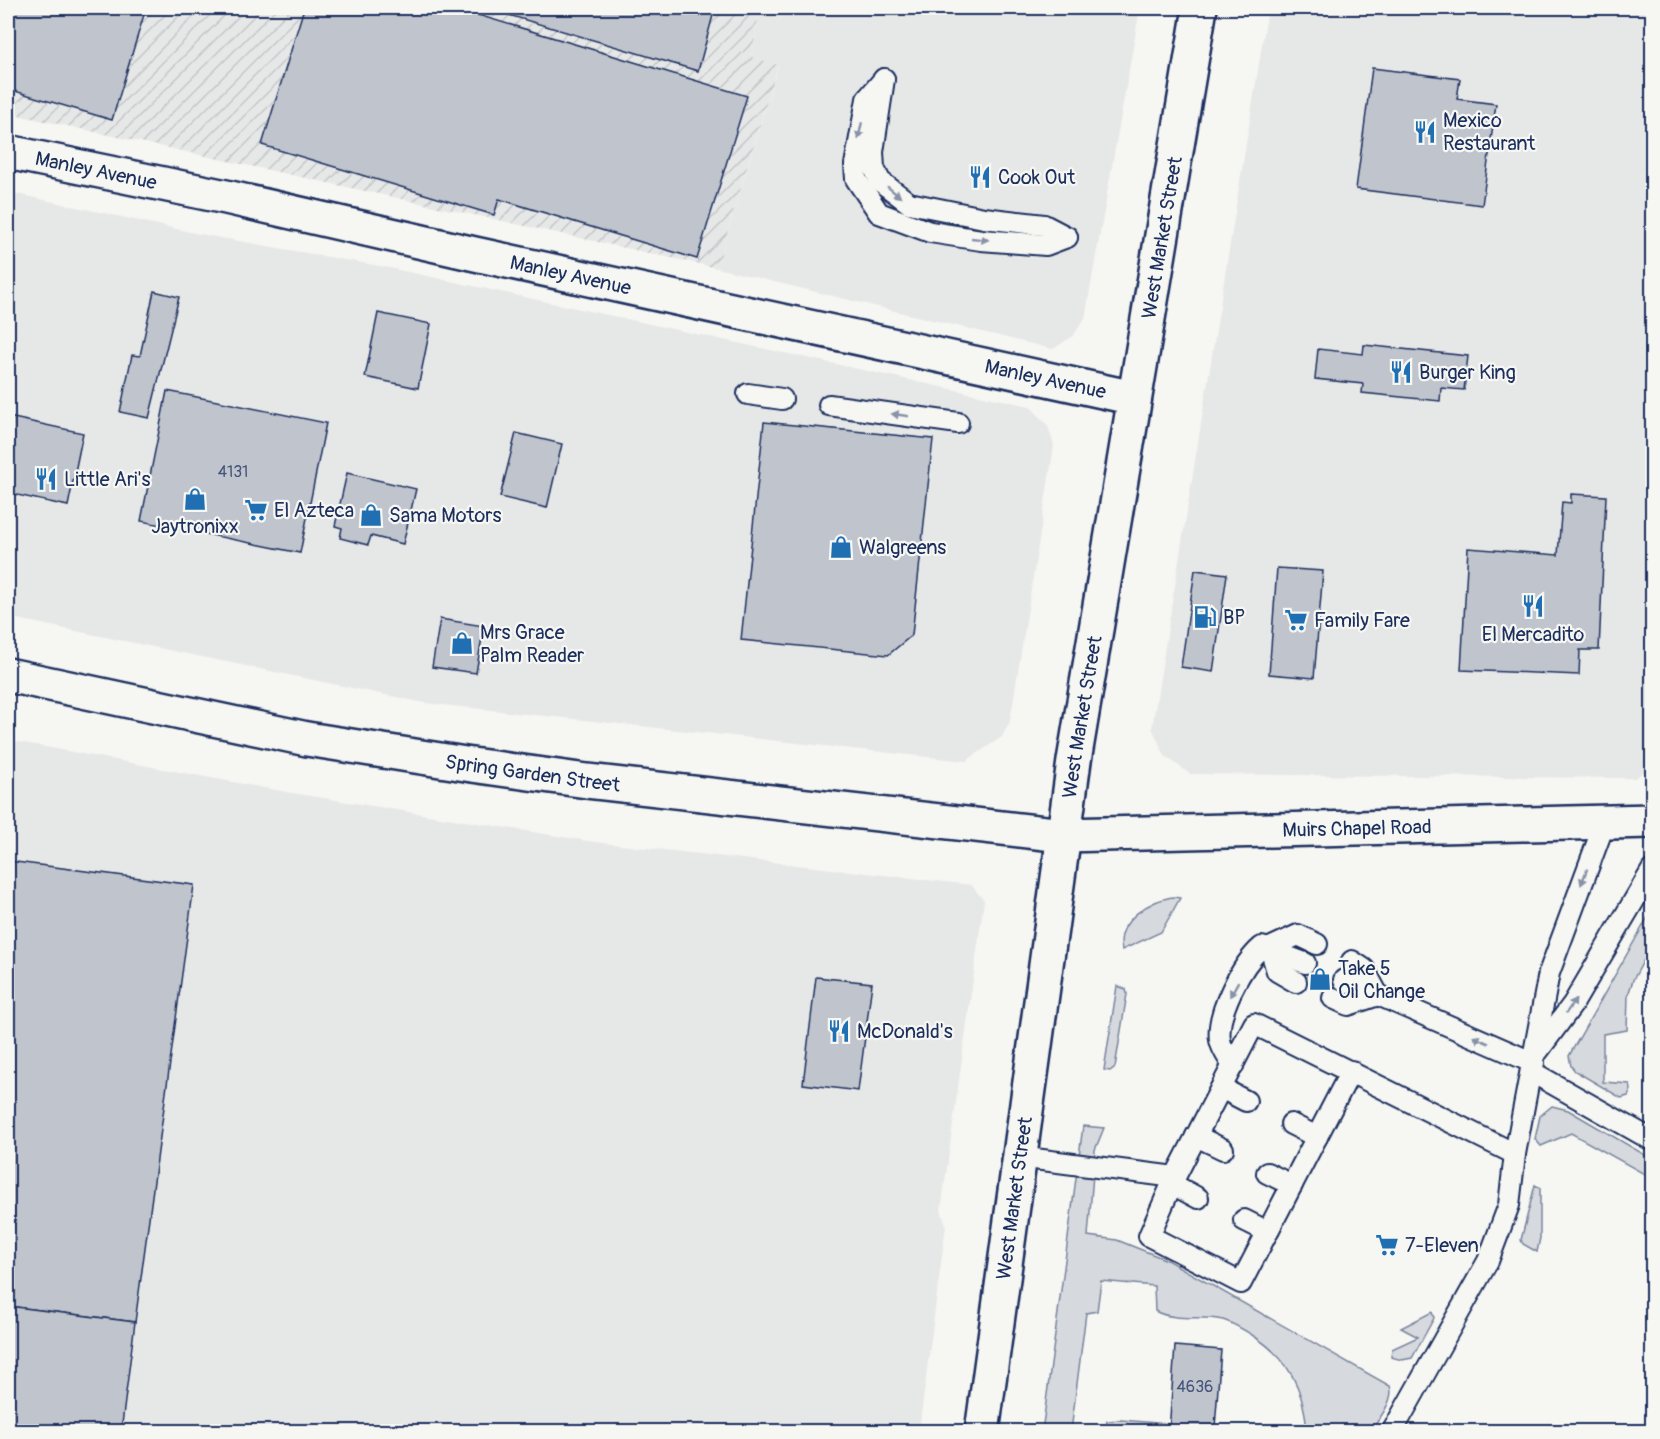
<svg xmlns="http://www.w3.org/2000/svg" width="1660" height="1439" viewBox="0 0 1660 1439" font-family="Pangolin,sans-serif">
<style>
.built{fill:#e6e7e7}
.industrial{fill:url(#industrial-furrows)}
.green{fill:#d6d9dd;stroke:#78849e;stroke-width:1.5}
.building{fill:#c0c4cd;stroke:#1b2f5e;stroke-width:1.5}
.lines{fill:none;stroke-linecap:round;stroke-linejoin:round}
.service-casing{stroke:#1b2f5e;stroke-width:24}
.minor-casing{stroke:#1b2f5e;stroke-width:38}
.secondary-casing{stroke:#1b2f5e;stroke-width:38}
.primary-casing{stroke:#1b2f5e;stroke-width:38}
.service{stroke:#f6f6f2;stroke-width:20}
.minor{stroke:#f6f6f2;stroke-width:33}
.secondary{stroke:#f6f6f2;stroke-width:33}
.primary{stroke:#f6f6f2;stroke-width:33}
.oneway{fill:#8892a8}
.labels{text-anchor:middle;dominant-baseline:central;stroke-width:4.5;stroke-linejoin:round;paint-order:stroke}
.number-label{font-size:16px;fill:#44547a}
.poi-label{font-size:20px;fill:#1b2f5e;stroke:#f6f6f2;text-anchor:start}
.street-label{font-size:20px;fill:#1b2f5e;stroke:#f6f6f2}
</style>
<defs>
<pattern id="industrial-furrows" width="10" height="10" patternUnits="userSpaceOnUse" patternTransform="scale(1.5)"><rect width="10" height="10" fill="#e6e7e7"/><path d="M-1 1l2-2M0 10L10 0M9 11l2-2" fill="none" stroke="#c5c6c9"/></pattern>
</defs>
<rect width="100%" height="100%" fill="#f6f6f2"/>
<filter id="ink" filterUnits="userSpaceOnUse"><feTurbulence type="fractalNoise" baseFrequency=".0167" numOctaves="2"/><feDisplacementMap in="SourceGraphic" scale="12" xChannelSelector="R" yChannelSelector="G"/><feConvolveMatrix kernelMatrix="1 2 1 2 8 2 1 2 1" color-interpolation-filters="sRGB"/></filter>
<g filter="url(#ink)">
<g class="built">
<polygon points="760,8 1140,8 1085,318 1073,336 1053,349 717,268 778,66 752,57"/>
<polygon points="1268,8 1652,8 1652,766 1635,778 1190,774 1165,756 1152,728"/>
<polygon points="8,192 199,234 385,267 1030,406 1048,426 1054,446 1010,721 1002,737 966,761 425,703 8,617"/>
<polygon points="8,740 286,792 594,842 971,885 984,900 941,1210 946,1225 919,1431 8,1432"/>
</g>
<polygon class="industrial" points="8,8 760,8 752,57 778,65 717,268 8,113"/>
<g class="green">
<path d="M1174 897 1180 898 1161 932 1122 950C1115 921 1151 899 1174 897Z"/>
<polygon points="1652,910 1652,945 1633,980 1628,995 1627,1030 1603,1034 1603,1082 1630,1084 1631,1090 1628,1096 1621,1098 1575,1071 1571,1066 1569,1056"/>
<polygon points="1117,986 1126,989 1127,994 1115,1067 1110,1071 1104,1070"/>
<polygon points="1552,1106 1568,1110 1652,1159 1646,1175 1571,1133 1541,1146 1535,1139 1540,1116"/>
<path d="M1083 1126 1104 1128 1095 1150 1088 1236 1117 1240 1167 1260 1390 1386C1395 1400 1378 1420 1371 1431H1307C1304 1389 1289 1358 1252 1335 1244 1330 1233 1323 1223 1320 1201 1315 1175 1322 1155 1311L1154 1286 1101 1281 1097 1311 1086 1313 1071 1431 1042 1432Z"/>
<polygon points="1535,1185 1540,1188 1540,1238 1537,1252 1523,1244 1521,1240"/>
<polygon points="1432,1312 1434,1318 1412,1358 1402,1360 1391,1357 1392,1349 1418,1337 1401,1328"/>
<polygon points="1121,1420 1169,1424 1169,1431 1105,1431 1107,1421"/>
</g>
<g class="building">
<polygon points="8,8 146,8 112,120 8,89"/>
<polygon points="304,8 455,8 747,96 697,259 499,199 494,215 262,145"/>
<polygon points="485,8 715,8 698,71"/>
<polygon points="1372,68 1460,79 1457,99 1496,104 1482,205 1356,189"/>
<polygon points="154,291 179,297 149,418 120,412 132,355 140,356"/>
<polygon points="378,313 431,324 418,388 365,377"/>
<polygon points="1364,345 1468,356 1464,390 1441,388 1440,401 1362,393 1363,384 1315,379 1318,349 1363,354"/>
<polygon points="167,391 326,423 300,553 141,521"/>
<polygon points="9,417 83,433 68,506 8,493"/>
<polygon points="764,422 933,439 912,635 888,655 741,640"/>
<polygon points="516,433 562,444 547,508 500,497"/>
<polygon points="347,473 416,489 403,544 371,536 368,545 340,538 342,528 335,526"/>
<polygon points="1571,494 1606,496 1599,650 1580,650 1579,675 1461,670 1468,548 1558,555 1562,502 1571,503"/>
<polygon points="1277,568 1323,571 1314,678 1269,674"/>
<polygon points="1195,570 1227,574 1213,672 1181,667"/>
<polygon points="440,619 484,626 476,673 432,667"/>
<polygon points="8,861 194,885 135,1322 8,1306"/>
<polygon points="816,977 872,983 858,1091 803,1084"/>
<polygon points="8,1306 135,1322 121,1432 8,1432"/>
<polygon points="1175,1346 1221,1350 1215,1427 1227,1427 1227,1432 1169,1432"/>
</g>
<g class="lines">
<g class="service-casing">
<g id="service">
<polyline points="884,79 867,99 855,165 856,179 879,213 930,232 981,240 1046,245 1067,237"/>
<polyline points="884,79 873,152 874,168 880,181 909,203 984,218 1044,225 1067,237"/>
<polyline points="748,394 782,399"/>
<polyline points="829,405 958,423"/>
<polyline points="1270,948 1298,935 1317,944"/>
<polyline points="1270,948 1277,971 1296,982"/>
<polyline points="1352,961 1364,969 1378,995"/>
<polyline points="1344,980 1534,1063"/>
<polyline points="1333,998 1348,1005 1378,995"/>
<polyline points="1538,1051 1573,1004 1652,870"/>
<path d="M1233 1066C1229 1059 1221 1048 1220 1040 1216 1013 1242 964 1262 947L1305 963"/>
<polyline points="1351,1071 1241,1283 1149,1236 1175,1177 1254,1024 1515,1154"/>
<polyline points="1532,1072 1652,1140"/>
<polyline points="1221,1088 1246,1101"/>
<polyline points="1291,1124 1317,1137"/>
<polyline points="1196,1136 1223,1149"/>
<polyline points="1019,1157 1175,1177"/>
<polyline points="1267,1173 1292,1185"/>
<polyline points="1172,1184 1198,1198"/>
<polyline points="1244,1220 1268,1232"/>
<polyline points="1392,1432 1488,1261 1509,1205 1515,1154 1549,973 1605,822"/>
</g>
</g>
<g class="minor-casing">
<g id="minor">
<path id="s1" d="M8 152 226 197 475 254 1134 398"/>
</g>
</g>
<g class="secondary-casing">
<g id="secondary">
<path id="s2" d="M8 675 307 739 472 765 587 781 1063 835 1652 821"/>
</g>
</g>
<g class="primary-casing">
<g id="primary">
<path id="s3" d="M982 1432 1074 761 1200 8"/>
</g>
</g>
<use href="#service" class="service"/>
<use href="#minor" class="minor"/>
<use href="#secondary" class="secondary"/>
<use href="#primary" class="primary"/>
</g>
<defs><path id="oneway-solid" d="M-6-.8H1V-3.2L6.5 0L1 3.2V.8H-6Z" transform="scale(1.5)"/></defs>
<g class="oneway">
<use href="#oneway-solid" transform="translate(860 131) rotate(102)"/>
<use href="#oneway-solid" transform="translate(894 192) rotate(39)"/>
<use href="#oneway-solid" transform="translate(980 239) rotate(6)"/>
<use href="#oneway-solid" transform="translate(900 415) rotate(-172)"/>
<use href="#oneway-solid" transform="translate(1584 877) rotate(111)"/>
<use href="#oneway-solid" transform="translate(1234 989) rotate(119)"/>
<use href="#oneway-solid" transform="translate(1571 1006) rotate(-55)"/>
<use href="#oneway-solid" transform="translate(1481 1040) rotate(-156)"/>
</g>
</g>
<defs>
<g id="restaurant-bare" transform="scale(1.8)"><path d="M-5-6h1v4h1v-4h1v4h1v-4h1v5L-1.5 .5V6h-2V.5L-5-1ZM5-6V6H3V1.5H1.5Q1.5-4 5-6Z" fill="#1f6fb2" stroke="#f6f6f2" stroke-width="2.5" paint-order="stroke"/></g>
<g id="shop-bare" transform="scale(1.8)"><path d="M-5-2.5h2.3a2.7 3.5 0 0 1 5.4 0H5L5.5 6h-11ZM-1.5-2.5h3a1.5 2.3 0 0 0-3 0Z" fill="#1f6fb2" stroke="#f6f6f2" stroke-width="2.5" paint-order="stroke"/></g>
<g id="supermarket-bare" transform="scale(1.8)"><path d="M-6-5.5h2.5l.6 2H6L4.5 2H-2.5L-4.4-4H-6ZM-1.5 3.2a1.3 1.3 0 1 0 .1 0ZM3 3.2a1.3 1.3 0 1 0 .1 0Z" fill="#1f6fb2" stroke="#f6f6f2" stroke-width="2.5" paint-order="stroke"/></g>
<g id="fuel-bare" transform="scale(1.8)"><path d="M-5.5-6h7V0h2V4h1.3V-2.5L3-4.5l.8-.8L6-3V5H2.5V1h-1V6h-7ZM-4.2-4.7v3.2H.2V-4.7Z" fill="#1f6fb2" stroke="#f6f6f2" stroke-width="2.5" paint-order="stroke"/></g>
</defs>
<g fill-rule="evenodd">
<use href="#restaurant-bare" x="1425" y="132"/>
<use href="#restaurant-bare" x="980" y="177"/>
<use href="#restaurant-bare" x="1401" y="372"/>
<use href="#restaurant-bare" x="46" y="479"/>
<use href="#shop-bare" x="195" y="499"/>
<use href="#supermarket-bare" x="256" y="510"/>
<use href="#shop-bare" x="371" y="515"/>
<use href="#shop-bare" x="841" y="547"/>
<use href="#restaurant-bare" x="1533" y="606"/>
<use href="#fuel-bare" x="1205" y="617"/>
<use href="#supermarket-bare" x="1296" y="620"/>
<use href="#shop-bare" x="462" y="643"/>
<use href="#shop-bare" x="1320" y="979"/>
<use href="#restaurant-bare" x="839" y="1031"/>
<use href="#supermarket-bare" x="1387" y="1245"/>
</g>
<g class="labels">
<g class="number-label">
<text x="233" y="472">4131</text>
<text x="1195" y="1387">4636</text>
</g>
<g class="poi-label">
<text x="1443" y="120">Mexico<tspan x="1443" dy="23">Restaurant</tspan></text>
<text x="998" y="177">Cook Out</text>
<text x="1419" y="372">Burger King</text>
<text x="64" y="479">Little Ari's</text>
<text x="274" y="510">El Azteca</text>
<text x="389" y="515">Sama Motors</text>
<text x="195" y="526" text-anchor="middle">Jaytronixx</text>
<text x="859" y="547">Walgreens</text>
<text x="1223" y="617">BP</text>
<text x="1314" y="620">Family Fare</text>
<text x="480" y="632">Mrs Grace<tspan x="480" dy="23">Palm Reader</tspan></text>
<text x="1533" y="634" text-anchor="middle">El Mercadito</text>
<text x="1338" y="968">Take 5<tspan x="1338" dy="23">Oil Change</tspan></text>
<text x="857" y="1031">McDonald's</text>
<text x="1405" y="1245">7-Eleven</text>
</g>
<g class="street-label">
<text stroke="none"><textPath href="#s1" startOffset="90">Manley Avenue</textPath></text>
<text stroke="none"><textPath href="#s3" startOffset="1208">West Market Street</textPath></text>
<text stroke="none"><textPath href="#s1" startOffset="576">Manley Avenue</textPath></text>
<text stroke="none"><textPath href="#s1" startOffset="1062">Manley Avenue</textPath></text>
<text stroke="none"><textPath href="#s3" startOffset="722">West Market Street</textPath></text>
<text stroke="none"><textPath href="#s2" startOffset="534">Spring Garden Street</textPath></text>
<text stroke="none"><textPath href="#s2" startOffset="1362">Muirs Chapel Road</textPath></text>
<text stroke="none"><textPath href="#s3" startOffset="236">West Market Street</textPath></text>
</g>
</g>
<rect width="1660" height="1439" fill="none" stroke="#f6f6f2" stroke-width="30"/>
<rect x="15" y="15" width="1630" height="1409" fill="none" stroke="#1b2f5e" stroke-width="2" filter="url(#ink)"/>
</svg>
